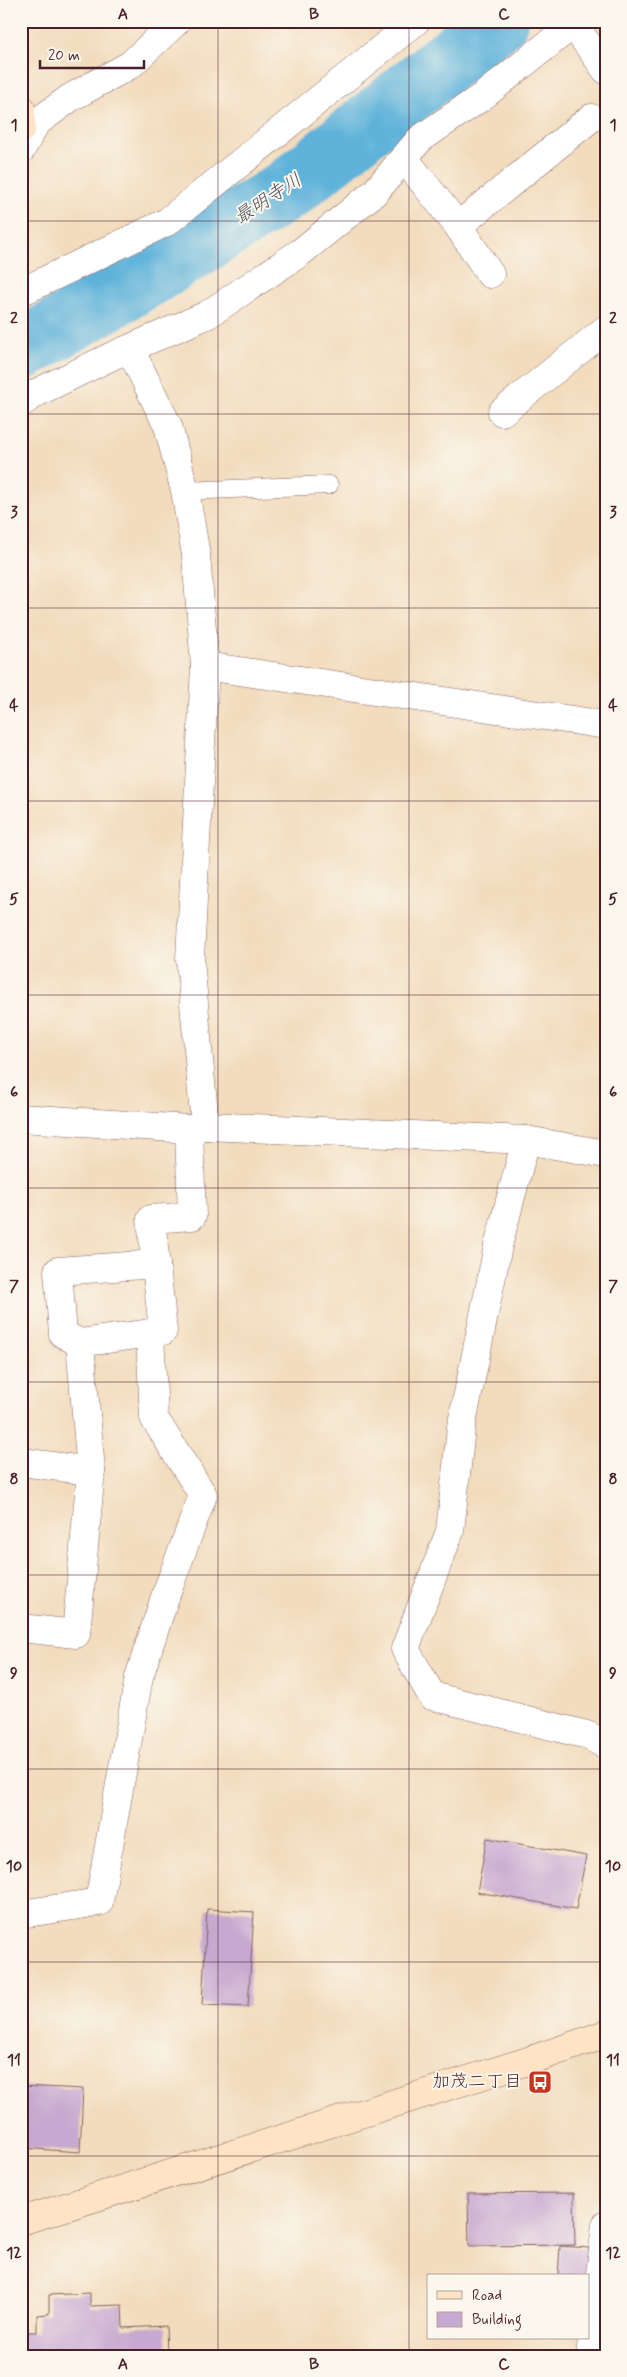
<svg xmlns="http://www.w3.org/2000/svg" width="627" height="2377" viewBox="0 0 627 2377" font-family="Mynerve,'Klee One',sans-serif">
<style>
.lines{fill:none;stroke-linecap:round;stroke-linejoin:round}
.river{stroke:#5eb2da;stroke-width:62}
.building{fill:#c7a8d0}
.lane-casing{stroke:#85615e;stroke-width:19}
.street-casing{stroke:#85615e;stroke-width:29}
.secondary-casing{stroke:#85615e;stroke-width:29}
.lane{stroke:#fff;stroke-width:18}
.street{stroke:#fff;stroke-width:28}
.secondary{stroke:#fee4c5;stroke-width:28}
.grid{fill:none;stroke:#4a1f2b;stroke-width:1;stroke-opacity:0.55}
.labels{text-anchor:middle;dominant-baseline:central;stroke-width:4;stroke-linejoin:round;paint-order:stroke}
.poi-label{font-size:18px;fill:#4a1f2b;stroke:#fbf7ec;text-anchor:end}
.water-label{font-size:19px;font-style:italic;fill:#515268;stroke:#fbf7ec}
.neatline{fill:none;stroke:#4a1f2b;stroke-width:2}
.grid-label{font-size:16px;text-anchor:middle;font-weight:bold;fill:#4a1f2b}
</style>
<rect width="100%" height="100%" fill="#fbf7ec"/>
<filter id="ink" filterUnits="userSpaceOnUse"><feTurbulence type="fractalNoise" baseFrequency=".02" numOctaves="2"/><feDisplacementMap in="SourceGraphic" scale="10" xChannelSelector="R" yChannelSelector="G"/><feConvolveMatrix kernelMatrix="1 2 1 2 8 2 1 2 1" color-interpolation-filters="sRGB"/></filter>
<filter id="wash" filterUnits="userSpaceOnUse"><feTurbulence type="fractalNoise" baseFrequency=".0096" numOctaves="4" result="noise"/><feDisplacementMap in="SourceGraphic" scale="20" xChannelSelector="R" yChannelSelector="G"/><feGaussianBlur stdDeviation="1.12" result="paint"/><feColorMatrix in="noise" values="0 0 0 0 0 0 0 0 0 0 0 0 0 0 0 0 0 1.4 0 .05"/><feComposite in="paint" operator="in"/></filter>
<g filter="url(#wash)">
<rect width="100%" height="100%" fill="#f2dcbd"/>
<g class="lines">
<polyline class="river" points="21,350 152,274 287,190 497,21"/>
</g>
<g id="blocks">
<g class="building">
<polygon points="487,1838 586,1856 576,1909 477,1892"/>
<polygon points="207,1909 254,1912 248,2007 202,2005"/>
<polygon points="21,2086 83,2089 80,2152 21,2148"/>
<polygon points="574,2193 575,2245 469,2246 468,2194"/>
<polygon points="560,2246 589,2248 587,2276 558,2276"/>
<polygon points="90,2293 90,2306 122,2305 123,2328 166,2326 167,2356 21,2356 21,2332 37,2332 37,2315 49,2314 49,2295"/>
</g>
</g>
</g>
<g filter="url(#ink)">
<use href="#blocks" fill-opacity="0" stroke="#85615e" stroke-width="1"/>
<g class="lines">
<g class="lane-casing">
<polyline id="lane" points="185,491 329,485"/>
</g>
<g class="street-casing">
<g id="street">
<polyline points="571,21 606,70"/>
<polyline points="21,150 36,123 70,98 130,65 177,21"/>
<polyline points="404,158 458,226 490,274"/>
<polyline points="458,226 591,118"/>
<polyline points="21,292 167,222 416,21"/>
<polyline points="21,403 36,393 112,356 207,315 301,252 375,192 420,139 483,96 577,21"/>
<polyline points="502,412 606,329"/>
<polyline points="205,666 606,725"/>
<polyline points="21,1118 189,1129"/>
<polyline points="205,1126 526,1140 606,1154"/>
<polyline points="526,1140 498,1246 461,1428 450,1531 405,1649 432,1696 587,1735 606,1745"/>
<polyline points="80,1343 63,1334 58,1271 156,1264"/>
<polyline points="21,1462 91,1471"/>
<polyline points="21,1628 76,1634 91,1471 80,1343 150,1333"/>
<polyline points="21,1914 99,1902 139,1677 165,1597 203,1495 154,1418 150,1333 163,1331 151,1219 192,1216 189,1129 205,1126 190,959 205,666 196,555 185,491 168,426 130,349"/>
<polyline points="590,2356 606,2225"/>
</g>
</g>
<g class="secondary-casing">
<g id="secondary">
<polyline points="21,108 21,129"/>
<polyline points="21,2221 531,2060 606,2034"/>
</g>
</g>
<use href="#lane" class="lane"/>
<use href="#street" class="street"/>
<use href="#secondary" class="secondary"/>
</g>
</g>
<path class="grid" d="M218 21V2356M409 21V2356M21 221H606M21 414H606M21 608H606M21 801H606M21 995H606M21 1188H606M21 1382H606M21 1575H606M21 1769H606M21 1962H606M21 2156H606"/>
<defs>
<g id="bus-square" transform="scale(1.25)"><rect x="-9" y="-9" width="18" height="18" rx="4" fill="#c8321e" stroke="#fbf7ec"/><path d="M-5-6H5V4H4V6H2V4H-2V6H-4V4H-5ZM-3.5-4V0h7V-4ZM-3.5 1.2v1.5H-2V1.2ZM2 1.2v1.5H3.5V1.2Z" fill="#fff"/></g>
</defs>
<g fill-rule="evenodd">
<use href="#bus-square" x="540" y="2082"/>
</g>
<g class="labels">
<g class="poi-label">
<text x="522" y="2082">加茂二丁目</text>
</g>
<g class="water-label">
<text transform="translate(268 199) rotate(-33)">最明寺川</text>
</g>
</g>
<rect width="627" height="2377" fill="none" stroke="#fbf7ec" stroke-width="55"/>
<rect x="427" y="2274" width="162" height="65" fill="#fbf7ec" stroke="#b4a19f"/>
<rect x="437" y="2291" width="25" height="8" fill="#fee4c5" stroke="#b4a19f"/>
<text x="472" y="2300" font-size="15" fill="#4a1f2b">Road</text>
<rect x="437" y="2312" width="25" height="15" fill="#c7a8d0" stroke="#b4a19f"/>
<text x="472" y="2324" font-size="15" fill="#4a1f2b">Building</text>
<path d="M40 60v8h104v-8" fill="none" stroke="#4a1f2b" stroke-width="2.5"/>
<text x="48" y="60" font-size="15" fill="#4a1f2b" stroke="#fbf7ec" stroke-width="4" paint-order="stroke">20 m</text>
<rect x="28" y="28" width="572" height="2322" class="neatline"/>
<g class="grid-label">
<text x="123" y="19">A</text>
<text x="314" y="19">B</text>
<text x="504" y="19">C</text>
<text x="14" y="130">1</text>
<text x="613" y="130">1</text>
<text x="14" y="323">2</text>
<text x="613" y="323">2</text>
<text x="14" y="517">3</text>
<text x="613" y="517">3</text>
<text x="14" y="710">4</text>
<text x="613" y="710">4</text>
<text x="14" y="904">5</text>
<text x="613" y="904">5</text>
<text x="14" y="1097">6</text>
<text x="613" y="1097">6</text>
<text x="14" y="1291">7</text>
<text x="613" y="1291">7</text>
<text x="14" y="1484">8</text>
<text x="613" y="1484">8</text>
<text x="14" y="1678">9</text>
<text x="613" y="1678">9</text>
<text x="14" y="1871">10</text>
<text x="613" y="1871">10</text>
<text x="14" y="2065">11</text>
<text x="613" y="2065">11</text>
<text x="14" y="2258">12</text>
<text x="613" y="2258">12</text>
<text x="123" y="2369">A</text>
<text x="314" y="2369">B</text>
<text x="504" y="2369">C</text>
</g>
</svg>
